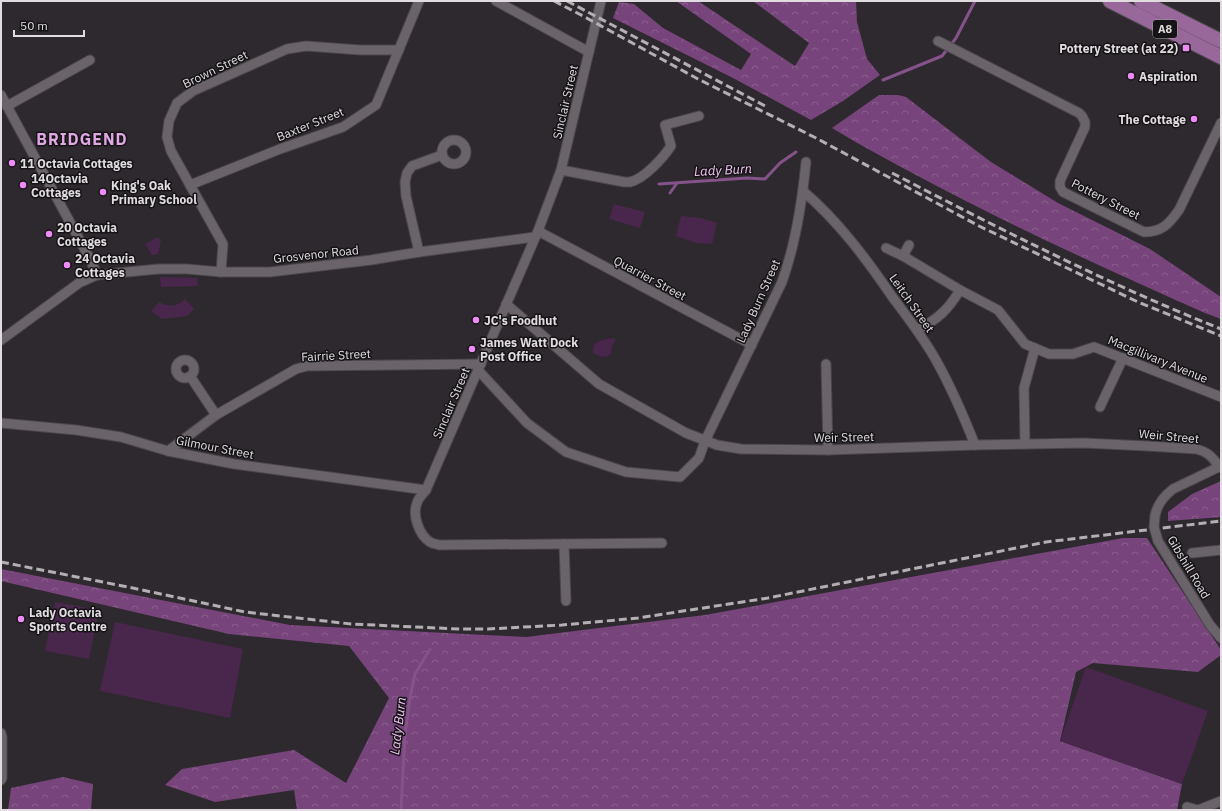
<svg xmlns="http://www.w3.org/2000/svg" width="1222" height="811" viewBox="0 0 1222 811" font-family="'IBM Plex Sans',sans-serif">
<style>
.forest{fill:url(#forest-crowns)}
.green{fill:#49264c}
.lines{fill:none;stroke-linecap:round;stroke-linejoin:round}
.stream{stroke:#855289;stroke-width:3}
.minor-casing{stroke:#4b474b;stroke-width:11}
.trunk-casing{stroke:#4b474b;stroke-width:16}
.minor{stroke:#6a646a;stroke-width:9}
.trunk{stroke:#98689b;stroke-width:14}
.rail{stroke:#b3afb3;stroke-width:3;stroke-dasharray:8 4;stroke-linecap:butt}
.minor-bridge-casing{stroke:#4b474b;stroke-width:11;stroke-linecap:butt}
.minor-bridge{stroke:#6a646a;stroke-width:9}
.poi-dot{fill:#ef8bf7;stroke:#151315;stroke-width:1.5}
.labels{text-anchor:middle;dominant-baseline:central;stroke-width:3;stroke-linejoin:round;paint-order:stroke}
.shield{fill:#151315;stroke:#a3a0a3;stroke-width:1}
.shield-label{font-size:11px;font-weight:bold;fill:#e0dce0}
.poi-label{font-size:12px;font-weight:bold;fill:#e0dce0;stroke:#151315;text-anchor:start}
.street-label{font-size:12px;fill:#e0dce0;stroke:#151315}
.water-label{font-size:13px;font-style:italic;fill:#f3c6f6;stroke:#151315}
.district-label{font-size:16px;font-weight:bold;letter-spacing:1px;fill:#dfa8e2;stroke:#151315}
</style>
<defs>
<pattern id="forest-crowns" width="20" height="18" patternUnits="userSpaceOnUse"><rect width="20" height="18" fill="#77447b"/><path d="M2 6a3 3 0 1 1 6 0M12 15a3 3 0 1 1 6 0" fill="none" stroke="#8a5e8d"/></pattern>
</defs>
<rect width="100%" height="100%" fill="#2e292e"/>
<g class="forest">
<polygon points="676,1 698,1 795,66 809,43 753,1 856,1 857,22 867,59 880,75 843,101 811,120 733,78 613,18 619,2 634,4 663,28 741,70 751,54"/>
<path d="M879 95H898L906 97 991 162 1058 203 1150 249 1221 297V319L1205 313C1113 272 1022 231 933 184 899 166 865 148 832 128Z"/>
<polygon points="1221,481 1221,517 1168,521 1168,512 1192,494"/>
<polygon points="1123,538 1147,538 1221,650 1221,655 1198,672 1093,663 1076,672 1060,741 1182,784 1177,810 297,810 294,790 215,802 165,785 182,769 294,750 346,783 389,698 349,646 229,634 1,581 1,569 290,625 526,637 705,615"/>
<polygon points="63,777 93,784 91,810 8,810 11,788"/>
</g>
<g class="green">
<polygon points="614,204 645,212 640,228 609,219"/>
<polygon points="681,216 701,218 717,223 712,244 696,243 676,236"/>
<polygon points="158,237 161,241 158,254 155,255 152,255 145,244"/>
<polygon points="160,277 197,278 198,286 161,287"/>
<path d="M185 299 194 309 187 316 162 319 151 311 159 302C168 307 177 307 185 299Z"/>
<path d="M613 338 615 339V342L613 344C610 352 613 356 602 357L593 353C591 340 604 340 613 338Z"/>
<polygon points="55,602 99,610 89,659 45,651"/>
<polygon points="115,622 243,649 230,718 100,691"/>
<polygon points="1086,667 1208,711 1182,784 1060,741"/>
</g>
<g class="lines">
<g class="stream">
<polyline points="883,80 942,56 956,38 975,1"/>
<polyline points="659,184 747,178 765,179 780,163 796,152"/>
<polyline points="670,193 677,183"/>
<polyline points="401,810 405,735 410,698 415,674 430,649"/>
</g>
<g class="minor-casing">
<g id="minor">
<polyline points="496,1 589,52"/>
<path d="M601 1 561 170 538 231 426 490C423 494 418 498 417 503 412 515 419 535 430 542 433 544 436 544 439 545L662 543"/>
<path d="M938 41 1079 113 1082 116 1085 122V127L1060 181V187L1063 192 1144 232C1162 232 1169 224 1179 210L1221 123"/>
<polyline points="1,95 91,261 97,275"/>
<polyline points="7,106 90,60"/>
<circle cx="454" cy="152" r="12"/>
<path d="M561 170 624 182C626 182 628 182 630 182 644 179 663 158 671 146L665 125 699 116"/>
<polyline points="190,185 280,149 343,127 376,105 419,1"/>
<path d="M803 191C838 221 865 257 891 295 907 317 924 338 937 362 952 389 964 417 975 445"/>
<polyline points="538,231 752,345"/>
<polyline points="886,248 903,256 960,290 998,310 1025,344 1049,354 1073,354 1094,347 1221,397"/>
<polyline points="419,252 406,196 405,182 407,173 412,166 442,155"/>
<polyline points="903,256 909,245"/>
<polyline points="221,272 223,244 171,151 167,137 169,121 177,103 193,91 287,49 306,46 360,50 399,50"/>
<path d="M506 304 599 384 686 433 717 445 741 449 828 450 975 445 1084 443 1147 446 1196 449C1208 452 1213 457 1219 467"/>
<path d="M917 330C938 319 948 310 960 290"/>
<polyline points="1,340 79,283 97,275 158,269 187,269 221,272 270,272 371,260 419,252 535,237"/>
<circle cx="185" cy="369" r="9"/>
<polyline points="826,364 828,450"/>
<path d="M478 370 527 423 566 452 626 472 680 477 699 458 705 441 782 282C796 243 802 203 806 162"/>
<polyline points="190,376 216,415"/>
<polyline points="1100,407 1123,358"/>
<polyline points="1,423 76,430 121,437 168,451 234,464 426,490"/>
<polyline points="1025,444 1024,388 1035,348"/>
<polyline points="168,451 216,415 296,369 307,366 481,364"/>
<path d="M1155 516C1157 504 1164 496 1173 489L1221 466"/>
<polyline points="1158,541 1210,625 1221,638"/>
<polyline points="564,544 566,601"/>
<polyline points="1192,553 1221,550"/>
<polyline points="1,733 2,737 2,778 1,780"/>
<polyline points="1187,807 1198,810 1221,801"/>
</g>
</g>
<g class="trunk-casing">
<g id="trunk">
<polyline points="1110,1 1221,57"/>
<polyline points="1141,1 1221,41"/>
</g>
</g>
<use href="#minor" class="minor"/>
<use href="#trunk" class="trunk"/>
<g class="rail">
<polyline points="554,1 583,16 698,79 816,138 979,226 1138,302 1221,336"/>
<polyline points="567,1 767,107"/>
<path d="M892 173C1000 229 1108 284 1221 329"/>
<polyline points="1,562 128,587 245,612 351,624 459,629 488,629 562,625 638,618 768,598 1046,542 1221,521"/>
</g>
<g class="minor-bridge-casing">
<polyline id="minor-bridge" points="1155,516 1154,527 1158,541"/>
</g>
<use href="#minor-bridge" class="minor-bridge"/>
</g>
<g class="poi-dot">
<rect x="1182" y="44" width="8" height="8" rx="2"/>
<circle cx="1131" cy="76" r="4"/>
<circle cx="1194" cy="119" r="4"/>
<circle cx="12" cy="163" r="4"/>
<circle cx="23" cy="185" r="4"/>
<circle cx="103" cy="192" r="4"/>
<circle cx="49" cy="234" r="4"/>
<circle cx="67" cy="265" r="4"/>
<circle cx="476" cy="320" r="4"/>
<circle cx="472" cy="349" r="4"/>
<circle cx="21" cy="619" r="4"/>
</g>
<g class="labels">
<rect class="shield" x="1153" y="20" width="24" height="18" rx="3"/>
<g class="shield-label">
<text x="1165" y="29">A8</text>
</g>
<g class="poi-label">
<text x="1178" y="48" text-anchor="end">Pottery Street (at 22)</text>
<text x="1139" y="76">Aspiration</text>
<text x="1186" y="119" text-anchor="end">The Cottage</text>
<text x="20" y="163">11 Octavia Cottages</text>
<text x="31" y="178">14Octavia<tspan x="31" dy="14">Cottages</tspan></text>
<text x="111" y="185">King's Oak<tspan x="111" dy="14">Primary School</tspan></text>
<text x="57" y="227">20 Octavia<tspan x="57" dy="14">Cottages</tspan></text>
<text x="75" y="258">24 Octavia<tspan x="75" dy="14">Cottages</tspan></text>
<text x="484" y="320">JC's Foodhut</text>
<text x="480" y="342">James Watt Dock<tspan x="480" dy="14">Post Office</tspan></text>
<text x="29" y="612">Lady Octavia<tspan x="29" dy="14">Sports Centre</tspan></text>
</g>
<g class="street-label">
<text transform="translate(215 69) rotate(-26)">Brown Street</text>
<text transform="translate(565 102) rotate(-77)">Sinclair Street</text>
<text transform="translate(310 124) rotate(-22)">Baxter Street</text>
<text transform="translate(1106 199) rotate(27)">Pottery Street</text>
<text transform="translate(316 254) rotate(-6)">Grosvenor Road</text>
<text transform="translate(650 278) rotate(28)">Quarrier Street</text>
<text transform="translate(758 301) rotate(-66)">Lady Burn Street</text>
<text transform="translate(912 303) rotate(55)">Leitch Street</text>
<text transform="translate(336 355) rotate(-3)">Fairrie Street</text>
<text transform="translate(1158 359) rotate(22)">Macgillivary Avenue</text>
<text transform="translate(451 403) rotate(-67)">Sinclair Street</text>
<text transform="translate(1169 436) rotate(5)">Weir Street</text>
<text transform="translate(844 437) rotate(-1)">Weir Street</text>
<text transform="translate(215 447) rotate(11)">Gilmour Street</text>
<text transform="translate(1189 567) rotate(59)">Gibshill Road</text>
</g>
<g class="water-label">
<text transform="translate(723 170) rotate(-3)">Lady Burn</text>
<text transform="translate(398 726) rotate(-83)">Lady Burn</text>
</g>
<g class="district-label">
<text x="82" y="139">BRIDGEND</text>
</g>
</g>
<rect width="1222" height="811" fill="none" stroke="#e0dce0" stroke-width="4"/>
<path d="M14 30v6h70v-6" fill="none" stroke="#e0dce0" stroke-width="2"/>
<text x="20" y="30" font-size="12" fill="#e0dce0" stroke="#151315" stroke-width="3" paint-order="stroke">50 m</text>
</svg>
